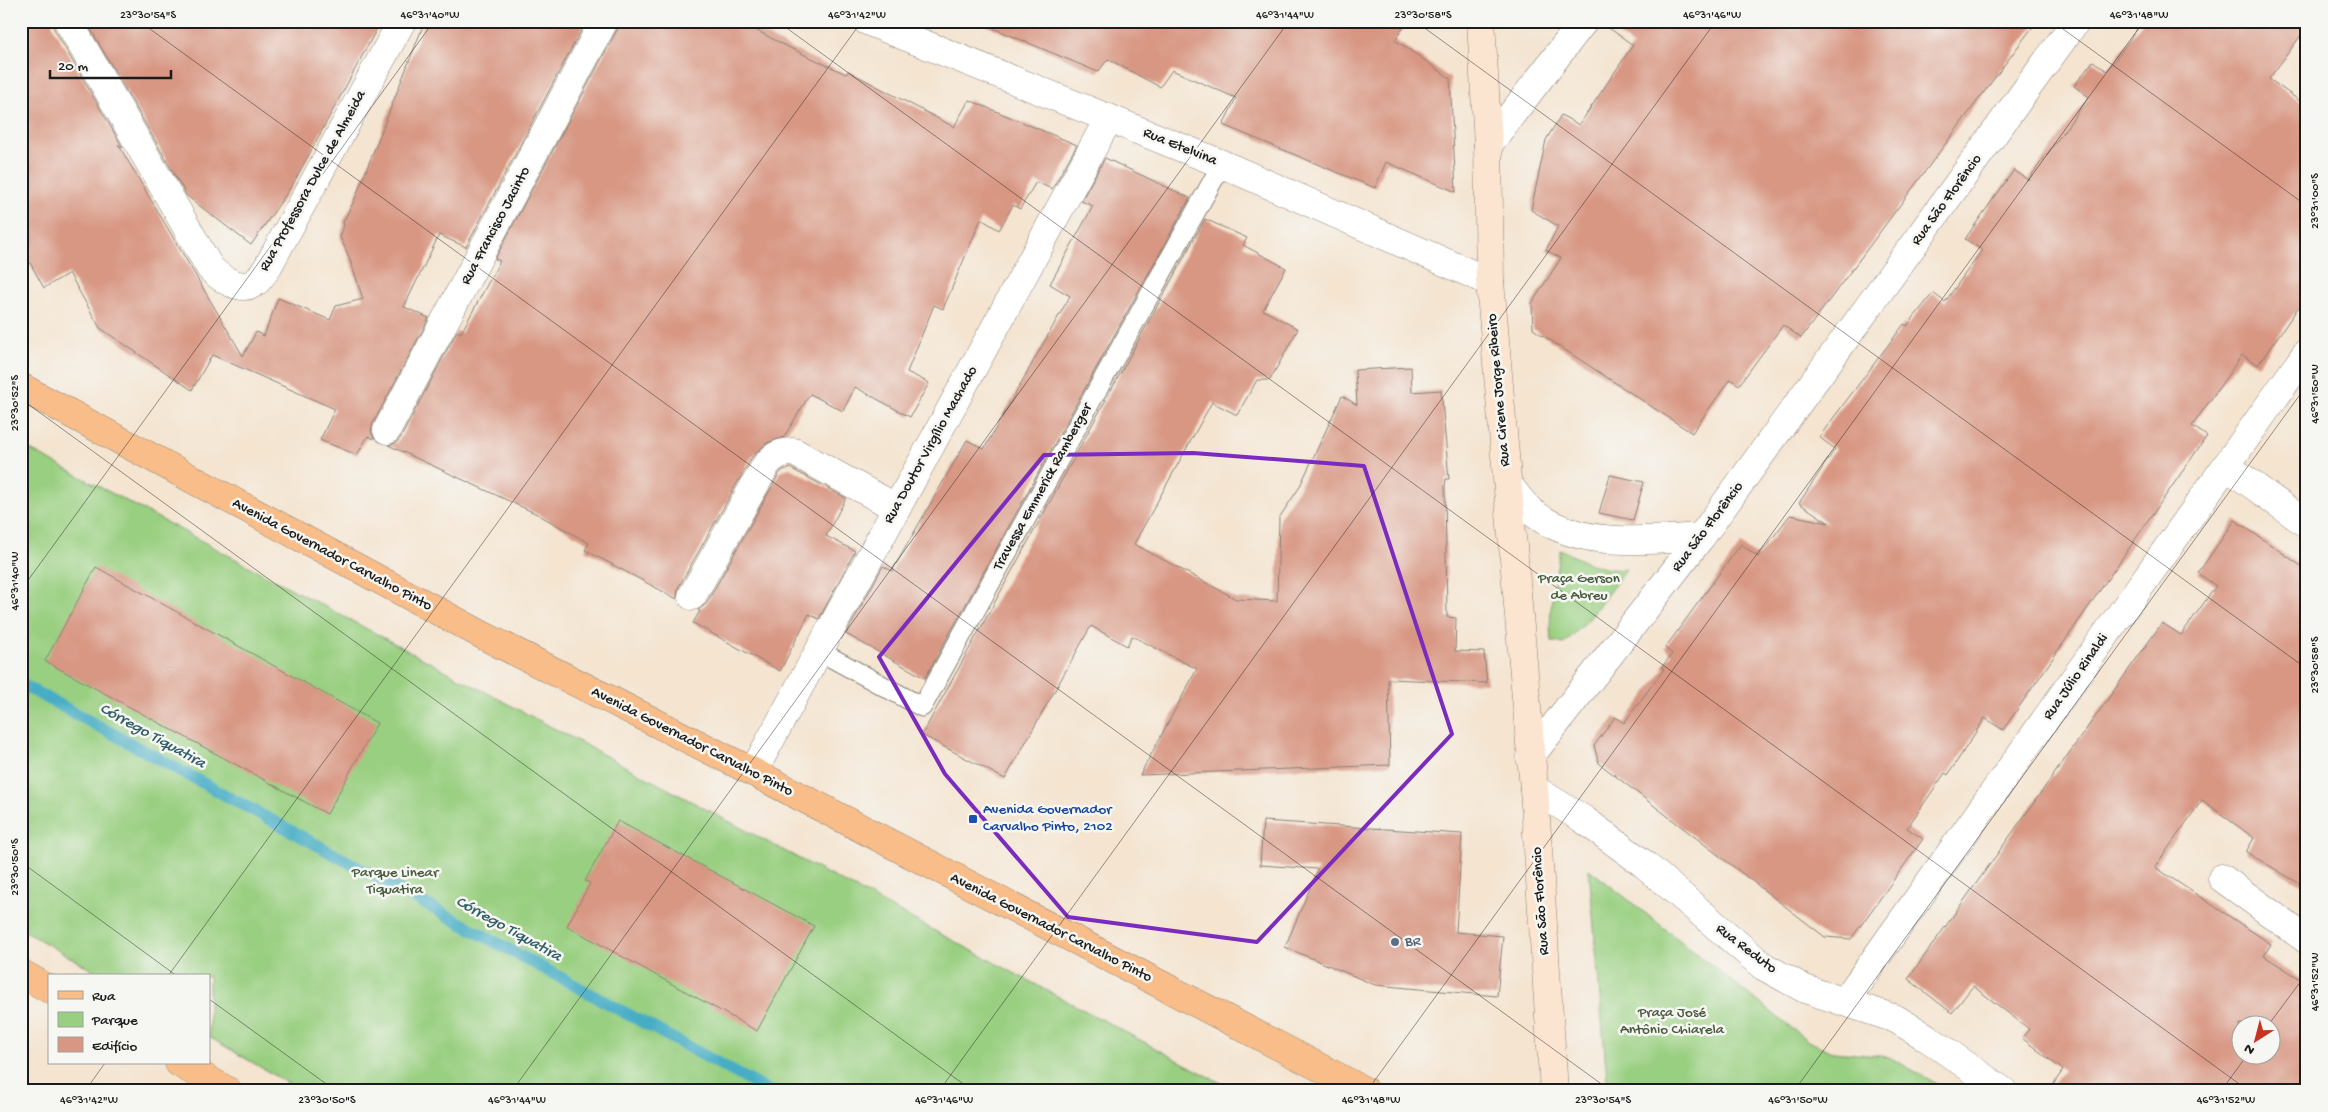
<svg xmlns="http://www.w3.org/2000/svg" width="2328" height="1112" viewBox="0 0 2328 1112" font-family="'Gochi Hand',sans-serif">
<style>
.green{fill:#99cf80;stroke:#5a764e}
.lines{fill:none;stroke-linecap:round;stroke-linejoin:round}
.stream{stroke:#46adc5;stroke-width:12}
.building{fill:#d89783;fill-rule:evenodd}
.lane-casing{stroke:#888076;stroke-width:21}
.street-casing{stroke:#888076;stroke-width:29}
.secondary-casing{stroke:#888076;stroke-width:29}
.primary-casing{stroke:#888076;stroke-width:29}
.lane{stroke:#fff;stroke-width:19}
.street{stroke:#fff;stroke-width:28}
.secondary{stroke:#fce5d0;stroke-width:28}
.primary{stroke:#f8bd89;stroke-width:28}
.marked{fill:none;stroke:#7b2cbf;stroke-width:4;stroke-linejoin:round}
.ticks{fill:none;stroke:#1c1c1c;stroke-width:1;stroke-opacity:0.45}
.transit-dot{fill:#1a4fb4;stroke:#f6f6f2;stroke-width:2}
.service-dot{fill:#5c6f8a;stroke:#f6f6f2;stroke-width:2}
.labels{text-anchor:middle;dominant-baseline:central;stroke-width:5;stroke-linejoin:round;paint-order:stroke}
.street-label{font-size:15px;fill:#1c1c1c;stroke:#f6f6f2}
.park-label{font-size:15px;fill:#485b3f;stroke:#f6f6f2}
.transit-label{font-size:15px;fill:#164399;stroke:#f6f6f2;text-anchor:start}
.service-label{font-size:15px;fill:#4e5e75;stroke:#f6f6f2;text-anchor:start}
.water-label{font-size:16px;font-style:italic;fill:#2f5d68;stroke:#f6f6f2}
.neatline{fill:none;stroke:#1c1c1c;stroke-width:2}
.ticks-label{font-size:12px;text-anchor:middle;fill:#1c1c1c}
</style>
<rect width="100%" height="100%" fill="#f6f6f2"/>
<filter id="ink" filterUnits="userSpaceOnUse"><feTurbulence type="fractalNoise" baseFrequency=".02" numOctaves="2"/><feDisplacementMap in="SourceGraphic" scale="10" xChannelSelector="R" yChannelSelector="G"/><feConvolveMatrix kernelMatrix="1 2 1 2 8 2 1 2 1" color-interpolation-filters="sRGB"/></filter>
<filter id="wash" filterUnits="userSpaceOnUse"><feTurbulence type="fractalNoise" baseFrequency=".0096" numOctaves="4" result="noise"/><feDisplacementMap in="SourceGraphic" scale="20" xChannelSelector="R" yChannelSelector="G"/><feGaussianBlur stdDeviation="1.12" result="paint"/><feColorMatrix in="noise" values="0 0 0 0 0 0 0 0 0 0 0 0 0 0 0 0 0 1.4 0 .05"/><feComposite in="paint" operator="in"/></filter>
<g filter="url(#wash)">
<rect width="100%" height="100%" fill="#f4e4d0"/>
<g class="green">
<polygon points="21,445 1236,1091 301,1091 209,1037 209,976 103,976 21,929"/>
<path d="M1560 549C1581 560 1602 572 1626 569L1589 619 1564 644 1551 641C1548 611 1555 579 1560 549Z"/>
<polygon points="1589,869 1808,1041 1833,1052 1889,1057 1946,1089 1943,1091 1608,1091"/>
</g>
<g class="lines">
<polyline class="stream" points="21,684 769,1091"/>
</g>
<g id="blocks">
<g class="building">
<polygon points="21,21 52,21 54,29 123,148 118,144 243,356 256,332 264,336 278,298 330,320 336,306 363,299 349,257 340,237 344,225 343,222 354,201 425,21 586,21 466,247 439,235 404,307 429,318 373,423 371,431 374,439 368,436 357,455 320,440 335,409 212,355 192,390 100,328 69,273 44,288 21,247"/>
<polygon points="86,21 381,21 293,184 251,245 187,196"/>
<polygon points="620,21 739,21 788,47 846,74 848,71 954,127 969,100 1077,145 1052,189 1036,182 1020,209 1013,205 999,230 981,219 943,309 934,305 907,372 929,383 910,417 855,387 843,411 810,394 784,437 767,443 752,457 678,588 677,599 585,550 589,543 537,514 388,445 396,443 401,437 457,331 461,333 500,261 495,259 618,28"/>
<polygon points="976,21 1408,21 1395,40 1450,78 1456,192 1386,162 1375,188 1223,125 1236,98 1172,70 1160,87 1108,59 1098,72"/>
<polygon points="1599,21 2037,21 1801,338 1783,325 1739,385 1730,379 1692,433 1533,329 1532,303 1561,258 1546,250 1558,226 1531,210 1546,140 1561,115 1579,125 1633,45"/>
<polygon points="2143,21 2307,21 2307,27 2269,79 2307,106 2307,295 2258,365 2242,355 2192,426 2207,436 2003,730 1985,718 1948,775 1945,773 1907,828 1923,839 1851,939 1825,937 1605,768 1599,763 1594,746 1615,717 1624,723 1664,669 1662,667 1672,654 1665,648 1741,544 1758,557 1790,515 1829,523 1799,503 1835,449 1819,437 1904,324 1907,326 1933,293 1945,302 1982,250 1965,239 1984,212 2014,170 2028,180 2089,97 2074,86 2093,61 2107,71"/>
<polygon points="1105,158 1190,198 925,678 846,634 883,566 892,571 967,440 984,449 1070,296 1050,284 1093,206 1081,201"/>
<polygon points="1205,219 1247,238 1243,245 1286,268 1263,310 1298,329 1270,380 1257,380 1237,415 1212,402 1134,544 1236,599 1277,601 1279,518 1299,488 1342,396 1357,405 1355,370 1411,367 1412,392 1441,390 1449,479 1446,479 1445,486 1447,617 1456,618 1455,651 1484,652 1487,683 1388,679 1390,765 1140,775 1197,669 1132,636 1127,646 1091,626 1005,779 922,735"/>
<polygon points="790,468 846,498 826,536 855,551 819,619 809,614 780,671 693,623 700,611 698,610 706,604 779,474 783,470"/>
<polygon points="1610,475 1644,482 1633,520 1599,513"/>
<path d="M2235 520 2307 570V888L2246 852 2254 838 2202 800 2155 867 2271 944 2264 956 2307 983V1091H2049L2063 1070 2022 1038 2029 1029 1973 986 1952 1013 1908 979 2162 623 2181 635 2216 586 2198 573ZM2240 1024H2270V1054H2240Z"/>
<polygon points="96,567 377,723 327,814 45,661"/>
<polygon points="618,821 814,926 757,1031 567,926 590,883 585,881"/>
<polygon points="1263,821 1462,834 1456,932 1503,936 1497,996 1375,985 1285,947 1318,869 1260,865"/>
</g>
</g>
</g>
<g filter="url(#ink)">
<use href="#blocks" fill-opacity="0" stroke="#888076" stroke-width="1"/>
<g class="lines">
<g class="lane-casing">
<polyline id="lane" points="819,651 922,707 1222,164"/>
</g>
<g class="street-casing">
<g id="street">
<path d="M68 21 210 268C220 278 241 293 256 282 259 280 263 273 266 270L402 21"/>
<polyline points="867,21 1222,164 1490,282"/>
<polyline points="1488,145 1584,21"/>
<polyline points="387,430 604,21"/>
<polyline points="2226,466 2307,524"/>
<path d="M1508 484C1516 494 1525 508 1536 515 1583 549 1647 540 1701 537"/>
<path d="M692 596 766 465C774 455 781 452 794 452L897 508"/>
<polyline points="1530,757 1701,537 2076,21"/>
<polyline points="753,772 1109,118"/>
<polyline points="1534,789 1583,819 1644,864 1763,966 1805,989 1896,1019 1926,1037 2003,1091"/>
<polyline points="2222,878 2307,940"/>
<polyline points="1845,1001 2307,352"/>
</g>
</g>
<g class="secondary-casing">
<polyline id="secondary" points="1481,21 1488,145 1490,282 1534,789 1554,1091"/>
</g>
<g class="primary-casing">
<g id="primary">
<polyline points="21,387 484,636 753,772 1365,1091"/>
<polyline points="21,973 49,989"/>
<polyline points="179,1063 228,1091"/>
</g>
</g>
<use href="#lane" class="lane"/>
<use href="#street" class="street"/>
<use href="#secondary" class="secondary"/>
<use href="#primary" class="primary"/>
</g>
</g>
<path class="marked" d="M1193 453 1364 466 1452 734 1257 942 1068 917 945 774 879 657 1044 455Z"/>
<path class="ticks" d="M139 21 1611 1091M777 21 2249 1091M1415 21 2307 669M2052 21 2307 206M21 399 973 1091M21 590 434 21M21 862 177 976M168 976 862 21M209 999 336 1091M2269 1024 2307 973M85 1091 105 1063M512 1091 1289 21M939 1091 1716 21M1367 1091 2144 21M1794 1091 2307 385M2221 1091 2248 1054"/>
<rect class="transit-dot" x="968" y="814" width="10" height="10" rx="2.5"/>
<circle class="service-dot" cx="1395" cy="942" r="5"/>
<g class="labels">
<g class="street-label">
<text transform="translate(1180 147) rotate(22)">Rua Etelvina</text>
<text transform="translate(313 181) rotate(-61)">Rua Professora Dulce de Almeida</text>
<text transform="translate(1947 200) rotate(-54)">Rua São Florêncio</text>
<text transform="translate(496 226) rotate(-62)">Rua Francisco Jacinto</text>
<text transform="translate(1499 390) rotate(-95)">Rua Cirene Jorge Ribeiro</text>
<text transform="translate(931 445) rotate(-61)">Rua Doutor Virgílio Machado</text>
<text transform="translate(1043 487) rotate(-61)">Travessa Emmerick Ramberger</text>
<text transform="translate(1708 527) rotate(-53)">Rua São Florêncio</text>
<text transform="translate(332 555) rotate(28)">Avenida Governador Carvalho Pinto</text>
<text transform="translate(2076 677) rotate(-55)">Rua Júlio Rinaldi</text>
<text transform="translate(692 742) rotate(27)">Avenida Governador Carvalho Pinto</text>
<text transform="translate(1541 901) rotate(-94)">Rua São Florêncio</text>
<text transform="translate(1051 928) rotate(27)">Avenida Governador Carvalho Pinto</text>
<text transform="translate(1746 949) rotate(37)">Rua Reduto</text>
</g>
<g class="park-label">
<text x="1579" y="579">Praça Gerson<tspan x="1579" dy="17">de Abreu</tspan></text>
<text x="395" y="873">Parque Linear<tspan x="395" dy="17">Tiquatira</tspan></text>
<text x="1672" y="1013">Praça José<tspan x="1672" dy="17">Antônio Chiarela</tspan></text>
</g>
<g class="transit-label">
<text x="983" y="810">Avenida Governador<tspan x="983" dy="17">Carvalho Pinto, 2102</tspan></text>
</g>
<g class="service-label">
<text x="1405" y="942">BR</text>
</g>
<g class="water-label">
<text transform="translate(152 737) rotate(29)">Córrego Tiquatira</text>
<text transform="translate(508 930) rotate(29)">Córrego Tiquatira</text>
</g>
</g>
<rect width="2328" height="1112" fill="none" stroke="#f6f6f2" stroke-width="55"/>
<rect x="48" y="974" width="162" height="90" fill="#f6f6f2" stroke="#9f9f9c"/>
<rect x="58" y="991" width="25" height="8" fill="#f8bd89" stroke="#9f9f9c"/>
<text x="92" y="1000" font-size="15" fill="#1c1c1c">Rua</text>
<rect x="58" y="1012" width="25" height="15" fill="#99cf80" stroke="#9f9f9c"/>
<text x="92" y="1024" font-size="15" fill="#1c1c1c">Parque</text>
<rect x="58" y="1037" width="25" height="15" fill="#d89783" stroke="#9f9f9c"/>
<text x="92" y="1050" font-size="15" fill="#1c1c1c">Edifício</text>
<g transform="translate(2256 1040) rotate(216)"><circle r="24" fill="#f6f6f2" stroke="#9f9f9c"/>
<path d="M0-4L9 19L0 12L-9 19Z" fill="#c8321e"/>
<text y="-8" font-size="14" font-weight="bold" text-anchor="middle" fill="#1c1c1c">N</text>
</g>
<path d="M50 70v8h121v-8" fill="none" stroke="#1c1c1c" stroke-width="2.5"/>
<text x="58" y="70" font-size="15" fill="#1c1c1c" stroke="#f6f6f2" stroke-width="4" paint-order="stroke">20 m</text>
<rect x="28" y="28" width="2272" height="1056" class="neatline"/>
<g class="ticks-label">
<text x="148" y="18">23°30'54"S</text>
<text x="430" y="18">46°31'40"W</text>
<text x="857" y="18">46°31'42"W</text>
<text x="1285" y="18">46°31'44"W</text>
<text x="1423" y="18">23°30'58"S</text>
<text x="1712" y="18">46°31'46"W</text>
<text x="2139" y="18">46°31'48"W</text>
<text transform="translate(2314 201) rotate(-90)" y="4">23°31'00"S</text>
<text transform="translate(2314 394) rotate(-90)" y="4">46°31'50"W</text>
<text transform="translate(14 403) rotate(-90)" y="4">23°30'52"S</text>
<text transform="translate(14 581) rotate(-90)" y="4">46°31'40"W</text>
<text transform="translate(2314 665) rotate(-90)" y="4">23°30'58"S</text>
<text transform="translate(14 867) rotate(-90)" y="4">23°30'50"S</text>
<text transform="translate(2314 982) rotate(-90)" y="4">46°31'52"W</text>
<text x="89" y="1103">46°31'42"W</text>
<text x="327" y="1103">23°30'50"S</text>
<text x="517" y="1103">46°31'44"W</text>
<text x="944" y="1103">46°31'46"W</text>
<text x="1371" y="1103">46°31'48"W</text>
<text x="1603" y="1103">23°30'54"S</text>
<text x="1798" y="1103">46°31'50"W</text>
<text x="2226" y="1103">46°31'52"W</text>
</g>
</svg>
